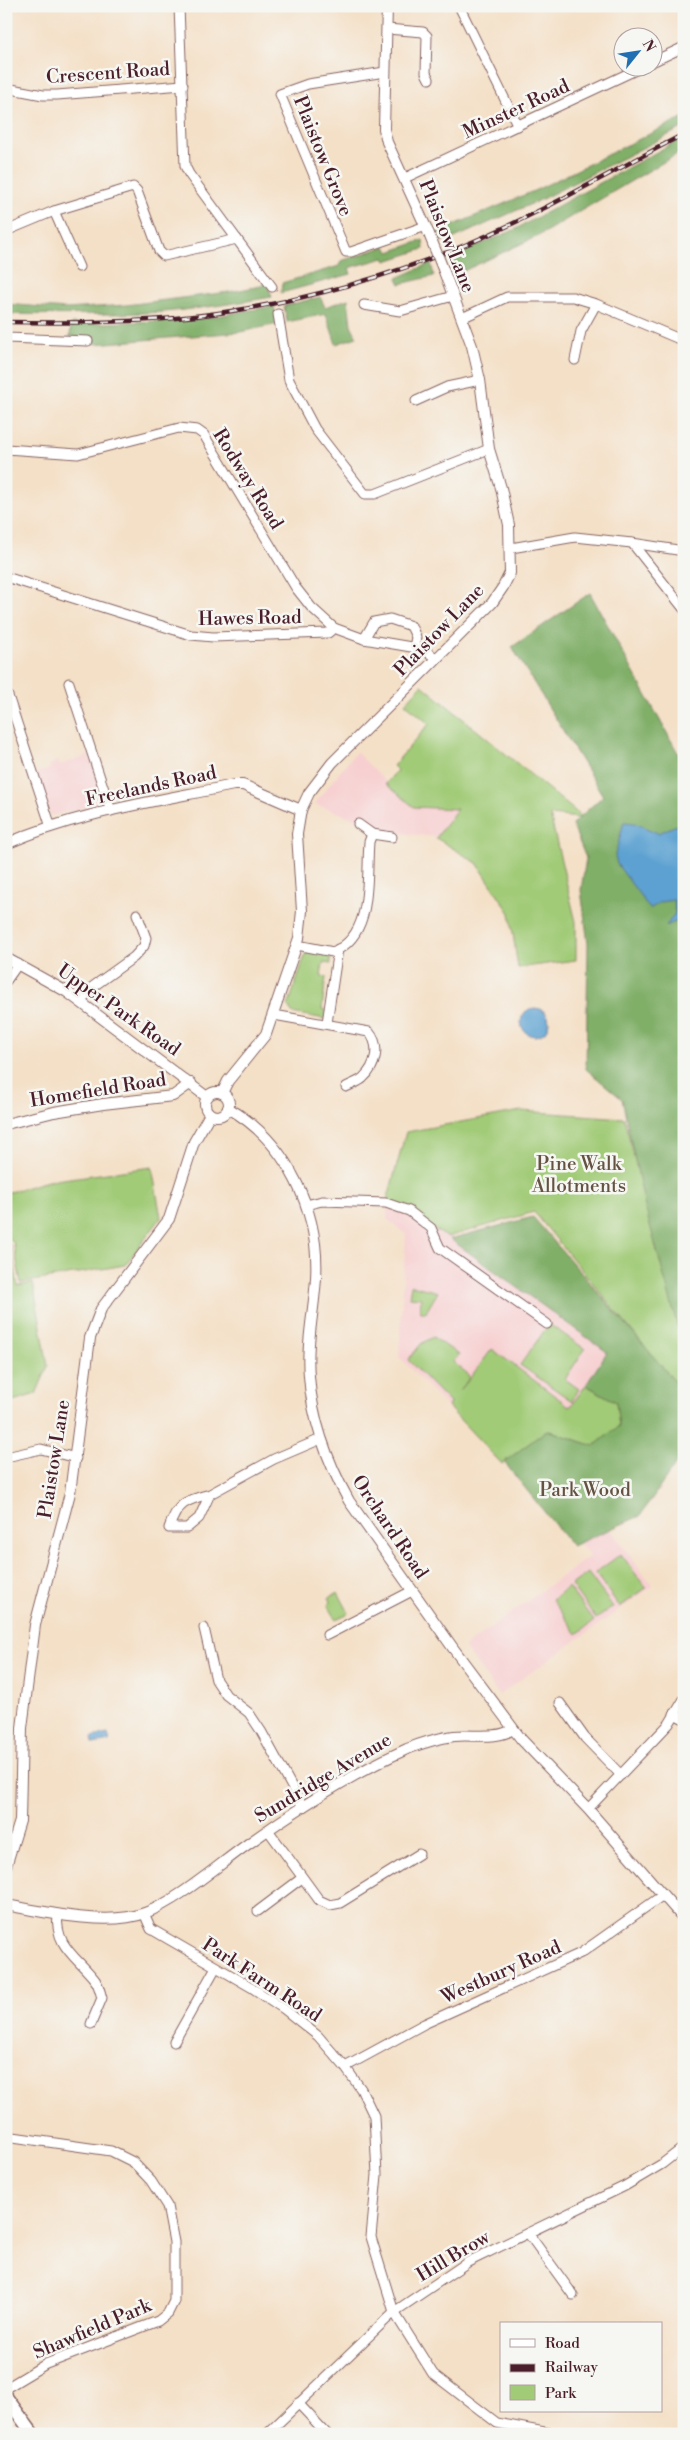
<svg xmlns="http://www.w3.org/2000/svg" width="690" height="2440" viewBox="0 0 690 2440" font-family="'Libre Bodoni',serif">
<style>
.built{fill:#f7cfd0}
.green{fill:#a1cb77;stroke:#767551}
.forest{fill:#80af68;stroke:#65674a}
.water{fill:#5ba1d1;stroke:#52607e}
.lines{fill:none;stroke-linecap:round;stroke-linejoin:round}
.minor-casing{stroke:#866362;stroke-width:11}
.tertiary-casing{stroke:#866362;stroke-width:12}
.secondary-casing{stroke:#866362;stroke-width:15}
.minor{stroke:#fff;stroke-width:9}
.tertiary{stroke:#fff;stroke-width:10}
.secondary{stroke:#fff;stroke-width:12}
.rail-casing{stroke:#4a1f2b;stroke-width:4.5}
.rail{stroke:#f6f6f2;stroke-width:2.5;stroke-dasharray:8;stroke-linecap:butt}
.tertiary-bridge-casing{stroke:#866362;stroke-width:12;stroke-linecap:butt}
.tertiary-bridge{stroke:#fff;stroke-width:10}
.labels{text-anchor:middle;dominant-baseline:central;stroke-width:5;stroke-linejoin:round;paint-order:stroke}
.street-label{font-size:19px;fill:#4a1f2b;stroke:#f6f6f2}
.park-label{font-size:19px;fill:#645342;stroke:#f6f6f2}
</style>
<rect width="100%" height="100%" fill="#f6f6f2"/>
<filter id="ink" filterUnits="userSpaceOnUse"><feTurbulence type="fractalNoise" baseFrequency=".02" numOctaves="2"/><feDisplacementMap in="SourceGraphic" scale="10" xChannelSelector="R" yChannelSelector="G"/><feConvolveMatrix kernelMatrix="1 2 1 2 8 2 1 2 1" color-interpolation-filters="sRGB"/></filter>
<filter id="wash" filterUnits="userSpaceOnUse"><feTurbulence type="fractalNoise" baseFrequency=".0096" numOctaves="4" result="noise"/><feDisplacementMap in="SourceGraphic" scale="20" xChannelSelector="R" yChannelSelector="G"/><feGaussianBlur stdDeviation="1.12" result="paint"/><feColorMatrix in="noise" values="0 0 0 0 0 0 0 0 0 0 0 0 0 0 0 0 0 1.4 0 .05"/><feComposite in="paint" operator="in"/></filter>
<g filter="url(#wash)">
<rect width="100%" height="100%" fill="#f4e0c7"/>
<g class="built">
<polygon points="356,752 391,787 458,809 576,922 576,960 518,968 510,913 477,863 436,837 393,832 314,804"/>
<polygon points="89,755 106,802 51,816 36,773 50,769 49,765 58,761 60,765"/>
<polygon points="387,1201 450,1239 607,1352 616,1402 502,1464 399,1357 406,1234 387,1219"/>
<polygon points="603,1520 653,1586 499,1695 464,1647 590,1556 580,1544"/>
<polygon points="6,2415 21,2434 6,2434"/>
</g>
<g class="green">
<polygon points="422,685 581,816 580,818 550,815 576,922 576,960 518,968 510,913 477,863 436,838 457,809 414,807 386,784 397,770 393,766 429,724 405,703"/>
<polygon points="307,950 330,956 331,964 323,963 321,976 326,977 322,1009 326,1010 325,1019 292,1013 288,1006"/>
<polygon points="521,1111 624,1118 684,1349 683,1393 534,1212 447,1237 387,1201 406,1132"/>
<polygon points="152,1167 161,1218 125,1265 21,1283 13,1241 6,1242 6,1193 48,1181"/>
<polygon points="6,1245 10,1245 18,1286 33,1283 48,1366 36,1394 6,1403"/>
<polygon points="411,1285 438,1292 426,1312 420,1312 421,1298 409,1297"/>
<polygon points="549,1324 585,1349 565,1379 579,1389 572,1401 520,1365"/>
<polygon points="433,1337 459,1355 453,1362 468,1374 469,1378 460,1391 492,1349 570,1407 586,1385 616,1402 619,1426 594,1446 547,1430 502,1464 448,1407 450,1403 408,1360 421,1344"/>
<polygon points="621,1554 646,1588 620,1607 595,1573"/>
<polygon points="588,1573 613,1607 596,1619 571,1585"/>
<polygon points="568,1587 594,1621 577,1634 552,1600"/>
<polygon points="338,1592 349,1613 336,1619 328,1605 331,1602 329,1597"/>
</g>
<g class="forest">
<polygon points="684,117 684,127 538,201 450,240 441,241 438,232 536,190"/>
<polygon points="684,137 684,150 540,235 457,274 447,258 512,231"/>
<polygon points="423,240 424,249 386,261 384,258 349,268 351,274 281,293 282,283 339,266 341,261 386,246 389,252"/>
<polygon points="431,263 434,276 400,284 397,278"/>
<path d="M267 282 272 297C236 303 199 309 163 312 111 315 59 315 6 314V304L66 309 126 305 229 292 261 286Z"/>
<polygon points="320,297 325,307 348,299 351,325 357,337 336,344 326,314 287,322 284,306"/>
<polygon points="274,306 278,324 240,332 95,344 92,337 70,337 71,324 194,320"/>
<polygon points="590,593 684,764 684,1350 645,1207 622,1099 586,1069 588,944 581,890 586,858 572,824 603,796 512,647"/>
<polygon points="533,1217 684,1392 684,1452 640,1516 572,1546 504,1462 547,1430 594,1446 619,1426 616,1402 586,1385 607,1352 450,1239"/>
</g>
<g class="water">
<polygon points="624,822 634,823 658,833 684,822 684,918 666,926 675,913 674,900 660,902 650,909 617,864 615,855"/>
<circle cx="535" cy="1022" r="14"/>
<polygon points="108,1734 110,1741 93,1744 92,1737"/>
</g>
</g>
<g filter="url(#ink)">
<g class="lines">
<g class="minor-casing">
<g id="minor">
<polyline points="179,6 185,166 189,174 272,287"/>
<polyline points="459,6 518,126"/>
<polyline points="387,29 423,32 427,36 426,73 429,79"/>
<polyline points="652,62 684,47"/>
<polyline points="385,72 308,84 280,94 346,252 351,252 426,226"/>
<polyline points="6,88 43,95 57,95 183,85"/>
<polyline points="405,178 640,68"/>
<polyline points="54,211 79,267"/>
<polyline points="6,231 54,211 133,187 137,191 159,251 164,256 237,239"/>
<polyline points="364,305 400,311 453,296"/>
<polyline points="278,314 289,380 315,429 365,494 375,494 489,449"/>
<polyline points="462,318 507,297 573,297 596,304 684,341"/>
<polyline points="6,338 88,341"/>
<polyline points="575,360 581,331 596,304"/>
<polyline points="416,401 447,387 480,380"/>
<polyline points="6,449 78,454 179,428 197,430 204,435 296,588 311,607 334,628"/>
<polyline points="632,543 684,609"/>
<polyline points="511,548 575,537 632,543 684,551"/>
<polyline points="6,577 191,635 213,637 328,633 334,628 364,639 423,649 436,658"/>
<polyline points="364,639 374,622 390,619 411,626 416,637 414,648"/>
<polyline points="69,683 111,811"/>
<polyline points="8,696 51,827"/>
<polyline points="358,824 372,834 392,837"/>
<path d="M297 945 333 952C374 935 366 879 369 842L372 834"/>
<polyline points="6,981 18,964"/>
<polyline points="81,1002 91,988 134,957 144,946 146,938 137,914"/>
<path d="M274 1015 369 1032C381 1046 376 1066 363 1078 359 1082 351 1084 346 1087"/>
<polyline points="327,1023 338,949"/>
<polyline points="306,1205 322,1201 386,1203 409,1211 431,1228 440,1248 547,1324"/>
<polyline points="6,1457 41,1449 76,1458"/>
<path d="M210 1494C186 1500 177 1503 169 1528H187L199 1518 210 1494 274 1459 321 1439"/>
<polyline points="204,1628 216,1680 226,1695 249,1713 261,1731 303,1807"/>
<polyline points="327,1635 412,1591"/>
<polyline points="560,1703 585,1738 621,1775"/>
<polyline points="674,1714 684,1719"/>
<polyline points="588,1809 669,1724 684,1699"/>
<polyline points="268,1830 319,1900 330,1905 340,1903 419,1854"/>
<polyline points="258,1911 302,1878"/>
<polyline points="144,1913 151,1929 251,1987 284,2009 318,2036 345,2067 361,2089 374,2116 377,2175 371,2237 394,2312 433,2374 497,2423 555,2434"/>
<path d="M58 1914C54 1946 77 1957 95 1980 99 1985 100 1992 102 1998L91 2024"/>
<polyline points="174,2042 216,1967"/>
<polyline points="345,2067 424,2024 581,1953 663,1895"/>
<polyline points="6,2136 111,2151 133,2162 151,2181 167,2206 174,2242 174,2301 168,2313 158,2321 46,2364 6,2388"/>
<polyline points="528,2233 573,2295"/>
<polyline points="298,2403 327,2434"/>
<polyline points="267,2434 394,2312 468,2262 625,2186 662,2164 684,2147"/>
</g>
</g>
<g class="tertiary-casing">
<g id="tertiary">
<polyline points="387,6 384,129 387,142 429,234"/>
<path d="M6 844C78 812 158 801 234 785H243L301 810"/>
<polyline points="6,958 67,992 207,1097"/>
<circle cx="217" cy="1104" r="12"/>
<polyline points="222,1093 228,1081 266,1034 299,938 302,911 297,834 301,810 309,793 332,763 492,603 503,587 510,573 509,525 501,488 489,449 480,380 472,346 443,269"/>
<path d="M228 1108C287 1141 320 1212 316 1278 314 1311 306 1343 309 1376 312 1420 328 1463 349 1501L453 1648 521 1739 588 1809 684 1919"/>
<polyline points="6,1124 54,1112 103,1104 173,1096 191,1083"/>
<polyline points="6,1866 20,1821 22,1728 35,1625 70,1493 90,1338 101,1309 169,1219 194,1142 210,1114"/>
<path d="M6 1905C45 1912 107 1927 145 1913 179 1900 218 1865 248 1844 298 1808 351 1774 407 1749 422 1743 438 1738 454 1736 473 1734 497 1740 513 1729"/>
</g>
</g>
<g class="secondary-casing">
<polyline id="secondary" points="6,2397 33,2434"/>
</g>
<use href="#minor" class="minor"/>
<use href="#tertiary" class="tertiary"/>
<use href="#secondary" class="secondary"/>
<g class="rail-casing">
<path id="rail" d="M6 322C63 323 120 323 176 318 272 309 368 284 458 248 536 216 609 173 684 134"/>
</g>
<use href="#rail" class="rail"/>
<g class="tertiary-bridge-casing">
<polyline id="tertiary-bridge" points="429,234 443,269"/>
</g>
<use href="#tertiary-bridge" class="tertiary-bridge"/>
</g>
</g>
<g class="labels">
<g class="street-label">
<text transform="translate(108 73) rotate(-4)">Crescent Road</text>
<text transform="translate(516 109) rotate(-25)">Minster Road</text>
<text transform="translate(323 156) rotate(68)">Plaistow Grove</text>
<text transform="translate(447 236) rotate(68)">Plaistow Lane</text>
<text transform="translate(248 479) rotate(58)">Rodway Road</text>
<text transform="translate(250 618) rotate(-1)">Hawes Road</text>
<text transform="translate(439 630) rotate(-46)">Plaistow Lane</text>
<text transform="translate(151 786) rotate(-12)">Freelands Road</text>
<text transform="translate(119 1010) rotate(35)">Upper Park Road</text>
<text transform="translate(98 1090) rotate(-9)">Homefield Road</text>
<text transform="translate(54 1459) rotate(-81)">Plaistow Lane</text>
<text transform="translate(390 1527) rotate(56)">Orchard Road</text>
<text transform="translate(323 1778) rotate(-31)">Sundridge Avenue</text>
<text transform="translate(501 1972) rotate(-24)">Westbury Road</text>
<text transform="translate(262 1980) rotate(33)">Park Farm Road</text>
<text transform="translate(453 2256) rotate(-31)">Hill Brow</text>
<text transform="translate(92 2329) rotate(-23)">Shawfield Park</text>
</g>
<g class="park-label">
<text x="579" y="1164">Pine Walk<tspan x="579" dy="22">Allotments</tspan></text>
<text x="585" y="1490">Park Wood</text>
</g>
</g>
<rect width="690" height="2440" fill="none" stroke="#f6f6f2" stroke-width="25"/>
<rect x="500" y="2322" width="162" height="90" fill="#f6f6f2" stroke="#b1a0a2"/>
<rect x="510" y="2339" width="25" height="8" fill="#ffffff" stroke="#b1a0a2"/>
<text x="545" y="2348" font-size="15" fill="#4a1f2b">Road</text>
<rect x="510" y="2364" width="25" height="8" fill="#4a1f2b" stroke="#b1a0a2"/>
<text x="545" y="2372" font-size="15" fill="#4a1f2b">Railway</text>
<rect x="510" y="2385" width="25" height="15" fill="#a1cb77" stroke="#b1a0a2"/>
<text x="545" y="2398" font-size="15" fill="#4a1f2b">Park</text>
<g transform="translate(638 52) rotate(60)"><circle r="24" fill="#f6f6f2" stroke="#b1a0a2"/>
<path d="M0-4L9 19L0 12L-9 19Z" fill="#1f6fb2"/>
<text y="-8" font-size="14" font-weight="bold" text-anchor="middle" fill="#4a1f2b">N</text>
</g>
</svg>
